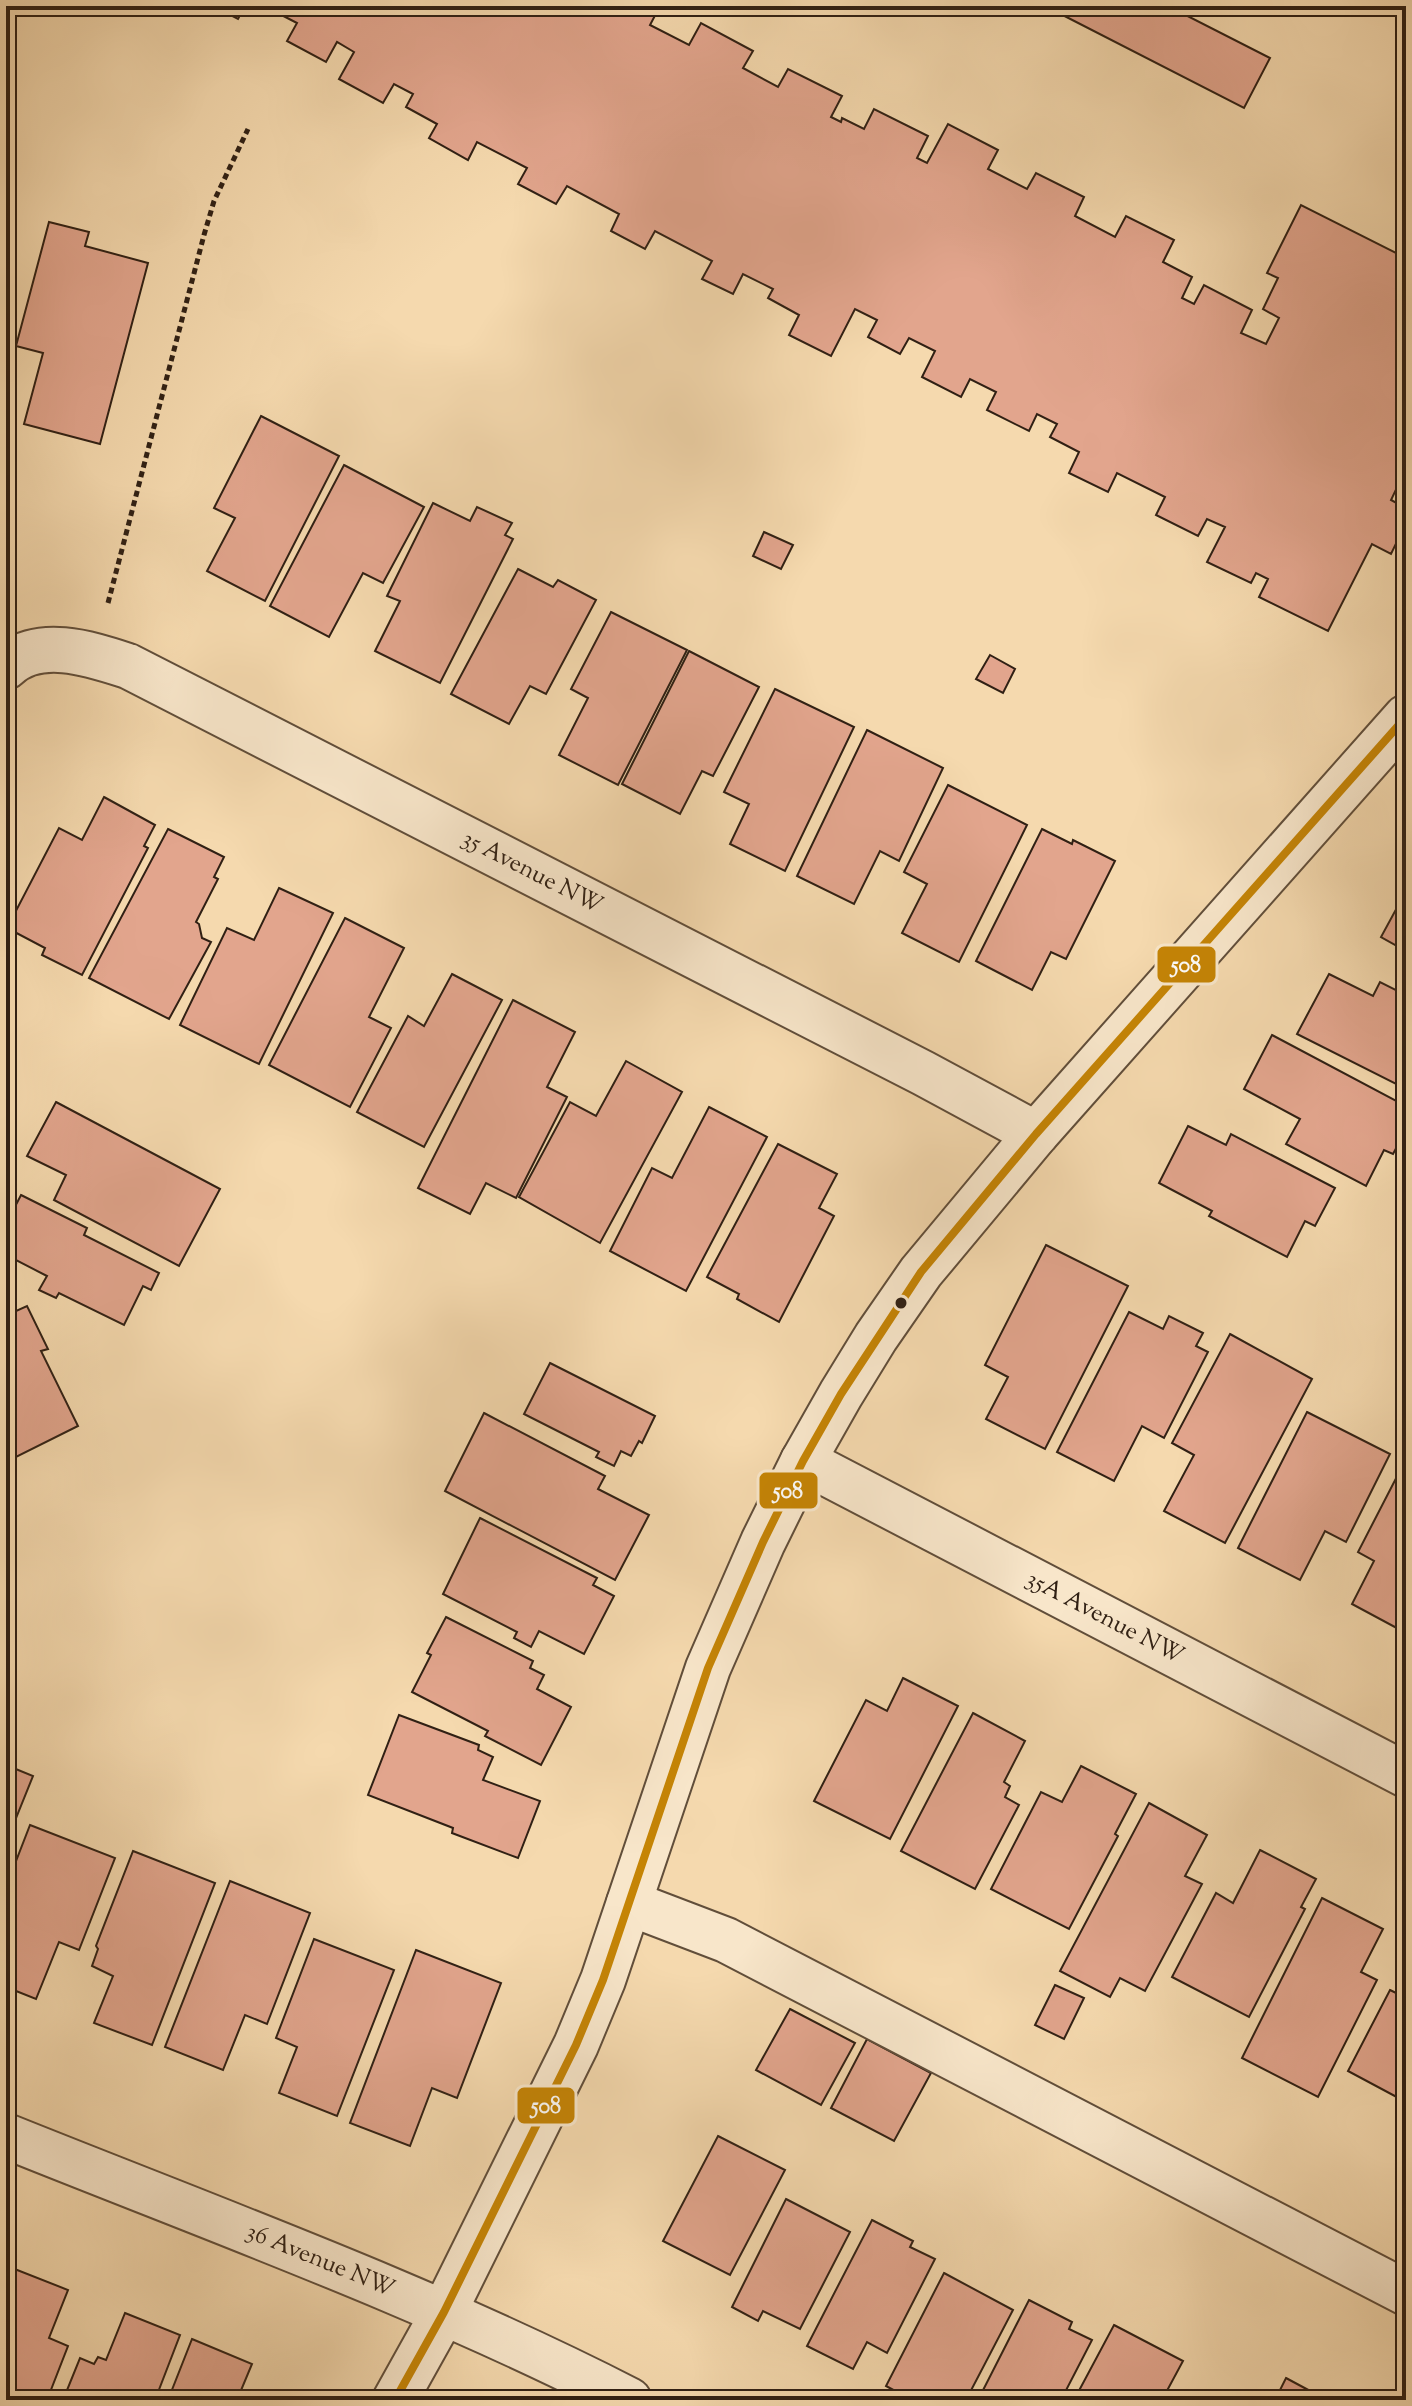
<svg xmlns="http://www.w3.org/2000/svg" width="1412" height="2406" viewBox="0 0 1412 2406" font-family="'Sorts Mill Goudy',serif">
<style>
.building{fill:#e2a58d;stroke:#302014;stroke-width:2}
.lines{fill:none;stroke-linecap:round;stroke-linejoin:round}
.minor-casing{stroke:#614e3a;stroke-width:48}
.path{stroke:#302014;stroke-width:5;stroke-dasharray:6 4;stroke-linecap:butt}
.minor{stroke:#f8e6ca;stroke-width:44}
.bus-1-casing{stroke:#f8e6ca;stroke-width:14}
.bus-1{stroke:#c58405;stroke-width:8}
.bus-dot{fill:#302014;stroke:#f8e6ca;stroke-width:3}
.labels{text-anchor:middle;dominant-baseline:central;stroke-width:8;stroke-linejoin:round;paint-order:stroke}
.street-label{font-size:24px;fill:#302014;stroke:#f8e6ca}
.line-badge{stroke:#f8e6ca;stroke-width:3}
.badge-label{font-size:22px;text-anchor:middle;font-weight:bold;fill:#fff}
</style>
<rect width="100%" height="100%" fill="#f5d9ae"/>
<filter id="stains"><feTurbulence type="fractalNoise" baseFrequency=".0025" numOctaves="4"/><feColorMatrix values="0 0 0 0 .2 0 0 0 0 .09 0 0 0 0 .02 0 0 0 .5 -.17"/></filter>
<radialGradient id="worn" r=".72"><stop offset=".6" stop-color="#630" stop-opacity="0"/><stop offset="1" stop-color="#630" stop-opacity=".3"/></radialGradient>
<g class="building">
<polygon points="213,6 245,6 238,19"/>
<polygon points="264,6 660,6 650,25 689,45 701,23 753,51 743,68 778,87 788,69 842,96 831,117 841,122 842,118 864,129 874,109 928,136 917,158 927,163 948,124 998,150 988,169 1027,189 1036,173 1084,197 1075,216 1115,237 1126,216 1174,240 1163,262 1192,277 1182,298 1194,304 1204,285 1252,310 1241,333 1266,344 1279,318 1263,309 1278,278 1267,273 1301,205 1406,258 1406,484 1400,481 1391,500 1406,508 1406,523 1391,554 1372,544 1328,631 1259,597 1268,579 1256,573 1251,583 1207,562 1225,527 1207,519 1198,536 1156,515 1165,497 1117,473 1108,492 1069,473 1079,452 1050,437 1057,424 1037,414 1029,431 987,410 996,392 970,379 961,397 922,377 935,351 909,338 900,354 868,337 877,320 855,309 831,356 789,335 799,315 768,298 773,289 743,274 733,294 702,279 712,261 655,231 645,249 611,231 619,214 567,186 556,204 518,184 527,168 477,142 468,160 429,138 437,124 406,107 413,94 394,84 383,103 339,79 354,52 337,42 326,62 287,41 297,23"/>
<polygon points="1045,6 1168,6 1270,58 1244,108"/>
<polygon points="49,222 89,232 85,246 148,263 100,444 24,424 43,353 16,346"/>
<polygon points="261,416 339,456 265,601 207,571 235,518 214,508"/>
<polygon points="344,465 424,507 383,583 363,573 329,637 270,606"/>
<polygon points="433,503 470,521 477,507 512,523 505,535 513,539 440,683 375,651 400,601 387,596"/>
<polygon points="764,532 793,545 781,569 753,556"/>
<polygon points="518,569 553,587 558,580 596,600 546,694 530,686 509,724 451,694"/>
<polygon points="611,612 687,650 618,785 559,755 588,698 571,689"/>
<polygon points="689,651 759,687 713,776 702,771 680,814 622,784"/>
<polygon points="990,655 1015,669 1003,693 976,679"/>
<polygon points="775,689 854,727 785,871 730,844 749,804 724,792"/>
<polygon points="867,730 943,768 899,861 880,851 854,904 797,876"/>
<polygon points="948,785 1027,825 959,962 902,933 927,884 904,872"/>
<polygon points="104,797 155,825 144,846 148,848 82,975 42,955 45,948 7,928 59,828 82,840"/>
<polygon points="168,829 224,857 214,877 218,879 196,922 199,924 202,938 211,942 169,1019 89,978"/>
<polygon points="1042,829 1072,844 1073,840 1115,861 1066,959 1051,952 1032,990 976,961"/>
<polygon points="279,888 333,913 259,1064 180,1025 227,928 254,940"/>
<polygon points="1406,891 1406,951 1381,937"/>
<polygon points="345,918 404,948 369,1017 391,1028 350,1107 269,1065"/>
<polygon points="452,974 502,1000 424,1147 357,1112 408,1016 424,1026"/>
<polygon points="1329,974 1373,996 1380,982 1406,995 1406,1089 1297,1034"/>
<polygon points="513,1000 575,1032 547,1087 567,1097 516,1198 486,1183 470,1214 418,1188"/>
<polygon points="1272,1035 1406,1106 1406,1130 1393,1154 1384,1150 1366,1186 1286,1144 1300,1119 1244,1089"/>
<polygon points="626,1061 682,1092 600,1243 519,1197 570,1102 596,1116"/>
<polygon points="56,1102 220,1189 179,1266 54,1200 66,1175 27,1156"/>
<polygon points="709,1107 767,1137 686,1291 610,1251 652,1168 672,1178"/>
<polygon points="1188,1126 1226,1145 1231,1134 1335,1188 1315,1226 1305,1221 1287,1257 1209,1216 1212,1211 1159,1183"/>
<polygon points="778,1144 837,1174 819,1208 834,1216 779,1322 737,1299 739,1294 707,1277"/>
<polygon points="21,1195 87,1228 84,1235 159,1273 151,1290 143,1286 124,1325 59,1293 56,1298 39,1290 47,1276 6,1255 6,1224"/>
<polygon points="1046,1245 1128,1286 1045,1449 986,1419 1008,1377 985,1365"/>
<polygon points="6,1296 14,1312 27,1306 48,1349 41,1351 78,1426 8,1461 6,1457"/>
<polygon points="1129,1312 1163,1329 1169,1316 1203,1333 1196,1346 1208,1352 1164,1438 1142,1426 1114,1481 1057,1452"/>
<polygon points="1230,1334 1312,1379 1225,1543 1164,1511 1194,1455 1172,1443"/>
<polygon points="550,1363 655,1416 642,1443 639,1441 631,1456 621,1451 614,1466 596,1457 599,1452 524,1414"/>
<polygon points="1307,1412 1390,1454 1346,1542 1325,1531 1300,1580 1238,1548"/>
<polygon points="484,1413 605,1476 598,1489 649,1515 615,1580 445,1491"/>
<polygon points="1406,1459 1406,1633 1352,1604 1374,1561 1358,1552"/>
<polygon points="480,1518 597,1578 593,1585 614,1596 584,1654 539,1631 531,1647 514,1638 517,1632 443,1594"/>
<polygon points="446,1617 533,1661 530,1668 544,1675 537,1689 571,1707 541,1765 485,1736 488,1731 412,1692 431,1655 427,1653"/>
<polygon points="903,1678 958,1706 890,1839 814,1801 866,1700 887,1711"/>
<polygon points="973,1713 1025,1741 1004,1782 1010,1786 1005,1797 1019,1805 975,1889 901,1851"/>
<polygon points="399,1715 479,1745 478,1750 493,1757 483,1780 540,1801 518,1858 452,1833 453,1828 368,1795"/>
<polygon points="6,1765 33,1776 6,1843"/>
<polygon points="1081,1766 1136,1794 1115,1834 1118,1836 1069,1929 991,1889 1041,1792 1062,1802"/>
<polygon points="1149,1803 1207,1835 1185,1876 1202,1884 1145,1991 1120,1978 1110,1997 1060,1971"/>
<polygon points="30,1825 115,1858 79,1950 59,1942 36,1999 6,1987 6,1887"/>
<polygon points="1260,1850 1316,1879 1301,1907 1305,1909 1249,2017 1172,1977 1216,1893 1233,1903"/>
<polygon points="133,1851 215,1883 152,2045 94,2023 113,1976 92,1966 98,1949 96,1946"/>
<polygon points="230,1881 310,1913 267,2024 245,2015 223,2070 165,2047"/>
<polygon points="1322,1898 1383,1929 1361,1972 1377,1980 1318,2097 1242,2058"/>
<polygon points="314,1939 394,1970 337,2116 279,2093 297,2047 276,2038"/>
<polygon points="416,1950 501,1983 457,2098 432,2088 410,2146 350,2123"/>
<polygon points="1055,1985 1084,1998 1064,2039 1035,2025"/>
<polygon points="1390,1990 1404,1997 1406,1993 1406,2102 1348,2071"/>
<polygon points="790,2009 855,2043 821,2105 756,2070"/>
<polygon points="867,2039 931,2073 894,2141 831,2108"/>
<polygon points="718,2136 785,2170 730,2275 663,2241"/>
<polygon points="786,2199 850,2232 800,2329 763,2311 758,2321 732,2307"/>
<polygon points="872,2220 913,2241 910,2247 935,2259 887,2353 867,2342 853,2369 807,2346"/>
<polygon points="7,2266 68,2290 49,2338 68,2346 47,2400 6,2400"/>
<polygon points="944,2273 1013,2310 966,2400 912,2400 886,2386"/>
<polygon points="1029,2300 1072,2322 1069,2329 1092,2340 1061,2400 978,2400"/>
<polygon points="125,2313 180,2335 155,2400 63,2400 80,2358 94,2364 98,2357 106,2360"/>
<polygon points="1114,2325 1183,2361 1162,2400 1074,2400"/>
<polygon points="192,2339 252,2364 237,2400 168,2400"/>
<polygon points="1286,2378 1327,2400 1275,2400"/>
</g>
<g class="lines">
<g class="minor-casing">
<g id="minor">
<path id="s1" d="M6 667C38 636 91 654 128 666L923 1073 1036 1134"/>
<path id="s2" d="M803 1461 1406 1775"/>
<polyline points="629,1903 726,1940 1406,2293"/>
<path id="s3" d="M6 2136C215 2220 428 2297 629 2400"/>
<polyline points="395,2400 444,2312 576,2045 603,1980 708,1668 763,1542 803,1461 841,1394 876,1337 921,1272 1036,1134 1406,717"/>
</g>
</g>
<polyline class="path" points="108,603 204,235 214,201 248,129"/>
<use href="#minor" class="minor"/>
<g class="bus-1-casing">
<polyline id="bus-1" points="395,2400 444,2312 576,2045 603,1980 708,1668 763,1542 803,1461 841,1394 921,1272 1036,1134 1406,717"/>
</g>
<use href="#bus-1" class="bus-1"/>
</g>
<circle class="bus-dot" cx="901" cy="1303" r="7"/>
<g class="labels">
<g class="street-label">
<text stroke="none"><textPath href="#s1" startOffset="582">35 Avenue NW</textPath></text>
<text stroke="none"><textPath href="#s2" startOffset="340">35A Avenue NW</textPath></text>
<text stroke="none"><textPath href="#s3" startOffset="338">36 Avenue NW</textPath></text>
</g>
</g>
<g class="line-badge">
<rect x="1156" y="945" width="61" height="39" rx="8" fill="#c58405"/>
<rect x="758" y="1471" width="61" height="39" rx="8" fill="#c58405"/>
<rect x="516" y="2086" width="60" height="39" rx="8" fill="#c58405"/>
</g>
<g class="badge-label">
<text x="1186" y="972">508</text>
<text x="788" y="1498">508</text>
<text x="546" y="2113">508</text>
</g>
<rect width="1412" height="2406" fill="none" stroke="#f5d9ae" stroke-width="32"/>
<rect x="8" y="8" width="1396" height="2390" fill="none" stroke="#302014" stroke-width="4"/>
<rect x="16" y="16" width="1380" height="2374" fill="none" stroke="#302014" stroke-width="2"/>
<rect width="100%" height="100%" filter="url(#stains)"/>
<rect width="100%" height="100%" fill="url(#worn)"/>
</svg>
